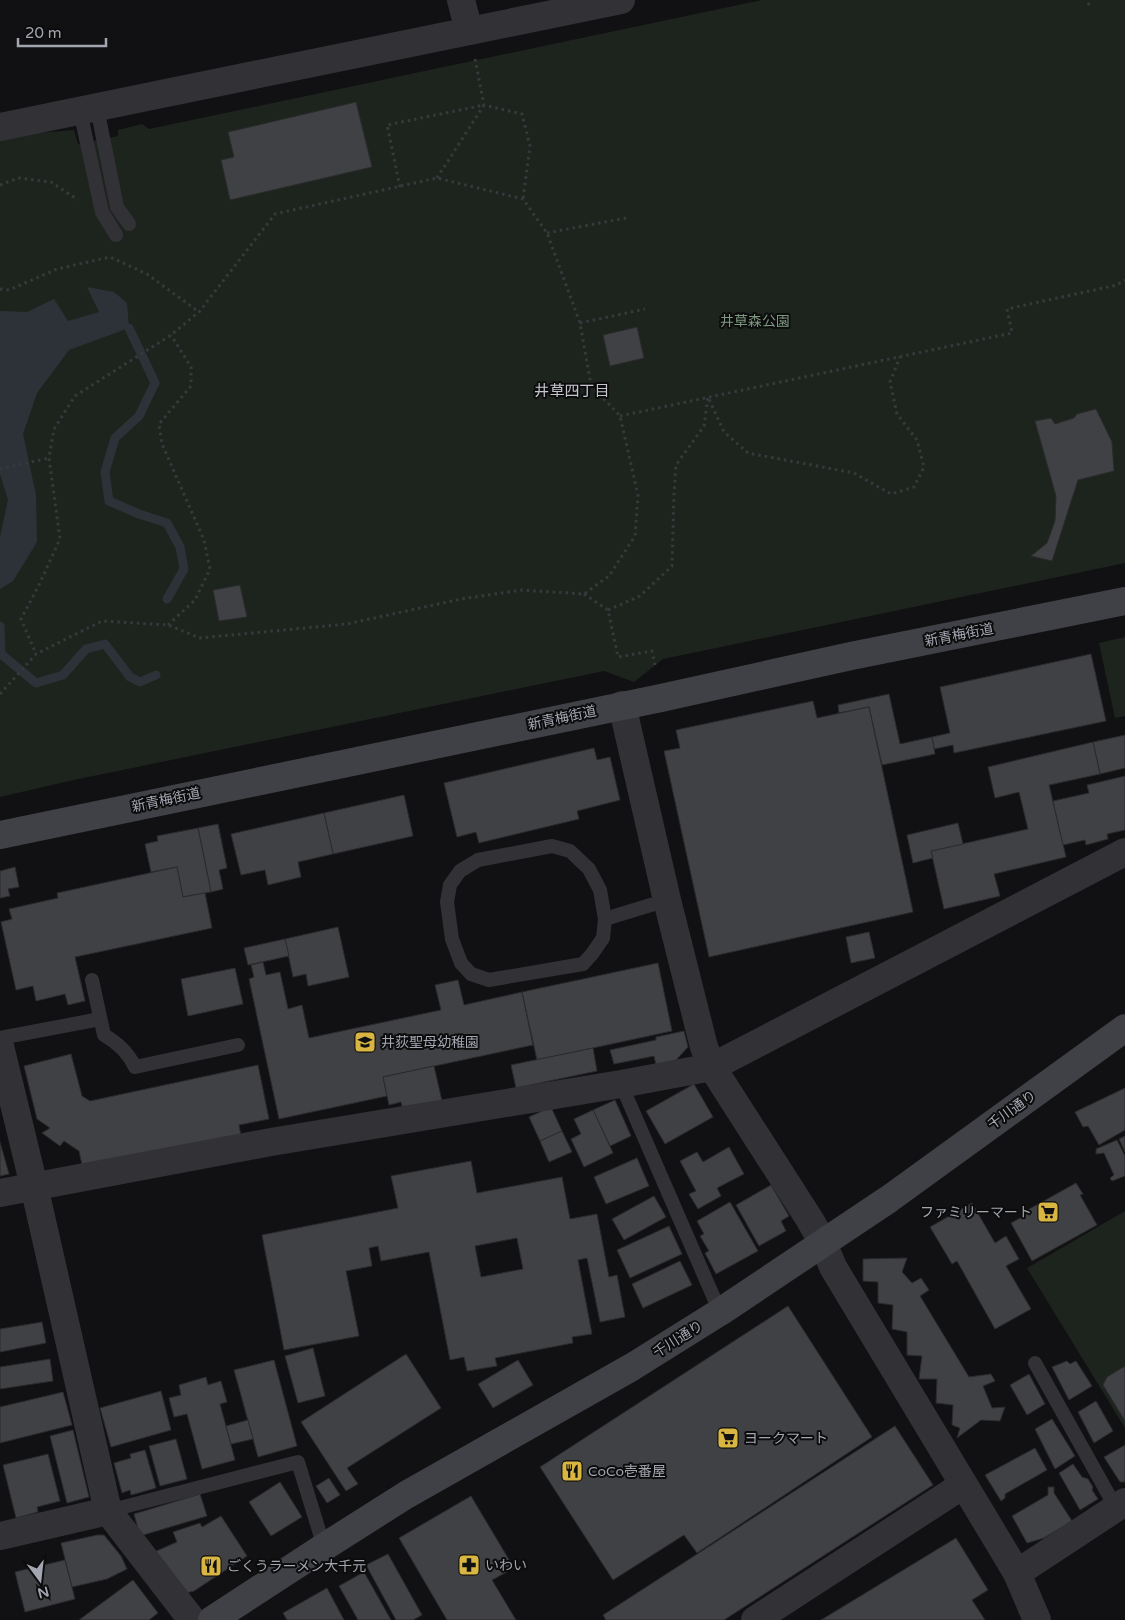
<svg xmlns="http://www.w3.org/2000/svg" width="1125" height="1620" viewBox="0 0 1125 1620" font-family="'Varela Round','Noto Sans JP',sans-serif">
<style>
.green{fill:#1d241e}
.water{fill:#2c3238}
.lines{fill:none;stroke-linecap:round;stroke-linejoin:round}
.stream{stroke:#2c3238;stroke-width:9}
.building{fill:#404144;stroke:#2b2b2d;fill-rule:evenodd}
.path{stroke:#38393d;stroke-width:3;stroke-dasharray:2.5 4;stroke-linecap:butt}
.lane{stroke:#323236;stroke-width:14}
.street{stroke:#323236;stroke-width:28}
.secondary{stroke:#404146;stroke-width:28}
.labels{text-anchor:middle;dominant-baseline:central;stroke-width:4;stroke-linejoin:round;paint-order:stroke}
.park-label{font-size:14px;fill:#7d9981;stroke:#0c0c0d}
.street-label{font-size:14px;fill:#a3a6b1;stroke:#0c0c0d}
.poi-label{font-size:14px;fill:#a3a6b1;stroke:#0c0c0d;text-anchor:start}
.neighbourhood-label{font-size:15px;fill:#c4c5cd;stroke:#0c0c0d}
</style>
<rect width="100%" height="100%" fill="#111012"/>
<g class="green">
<polygon points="762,0 1125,0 1125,563 663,659 634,682 604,671 69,781 0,797 0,136 74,130 78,144 118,136 118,130 142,124 149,129"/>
<polygon points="1125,637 1125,716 1115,718 1099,643"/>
<polygon points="1125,1211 1125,1428 1027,1268"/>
</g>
<polygon class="water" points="87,287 114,292 127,303 129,328 69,350 37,393 23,434 36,495 37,542 13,581 0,589 0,537 8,500 0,474 0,311 27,312 54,299 68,321 99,312"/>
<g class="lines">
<g class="stream">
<polyline points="129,328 155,383 139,416 115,438 105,472 109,501 139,514 167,523 180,547 184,569 167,599"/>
<polyline points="0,626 1,654 36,683 63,675 86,649 105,644 130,677 140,682 156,675"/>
</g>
</g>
<g class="building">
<polygon points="356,102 372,167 230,200 221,160 234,157 228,132"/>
<polygon points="637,327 644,358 610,366 603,335"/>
<polygon points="1096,409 1112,442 1114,471 1078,480 1052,561 1031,556 1047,543 1055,521 1056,496 1035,421 1051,418 1055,424 1074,418 1077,414"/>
<polygon points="240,585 247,617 219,621 213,590"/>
<polygon points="1091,654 1106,721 954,753 953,745 934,749 932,737 950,733 940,687"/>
<polygon points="889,694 900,744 932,737 935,754 882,765 869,707 839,713 838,705"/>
<polygon points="813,701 817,718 869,707 913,912 709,957 664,751 680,748 676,730"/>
<polygon points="1125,735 1125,768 1100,774 1093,742"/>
<polygon points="1093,742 1100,774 1049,785 1066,857 994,874 1000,896 944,909 931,851 1028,829 1019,792 995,798 988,767"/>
<polygon points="594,748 597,760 610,757 620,800 577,811 579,819 479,843 476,832 457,837 444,783"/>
<polygon points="1125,776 1125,830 1107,834 1108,839 1086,845 1085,840 1063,845 1053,801 1089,793 1087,785"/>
<polygon points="404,795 413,836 333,854 324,813"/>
<polygon points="324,813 333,854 298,862 301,877 268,885 265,870 241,875 231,834"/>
<polygon points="958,823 963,844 931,851 933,858 913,863 907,835"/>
<polygon points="218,824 227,868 219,870 223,889 211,892 198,828"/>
<polygon points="198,828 211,892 183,897 177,867 151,872 145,844 158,841 157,836"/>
<polygon points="15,867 19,887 8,889 10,896 0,898 0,871"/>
<polygon points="177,867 183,897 205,893 212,928 75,957 85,1001 68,1005 65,994 36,1001 33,986 16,990 1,922 12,919 9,909 58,898 57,893"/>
<polygon points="338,927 349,977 308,986 306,974 293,977 285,939"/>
<polygon points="869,932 875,958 851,963 846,937"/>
<polygon points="285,939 289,956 248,965 244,948"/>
<polygon points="263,962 266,975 280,972 288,1009 302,1005 309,1038 441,1010 435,985 458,980 464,1005 522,992 533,1045 383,1077 387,1096 279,1119 249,979 254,977 251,965"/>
<polygon points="658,963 672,1031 537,1060 522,992"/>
<polygon points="235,968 243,1004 188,1016 181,979"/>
<polygon points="684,1031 688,1047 676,1060 656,1065 654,1056 614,1064 610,1050 656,1040 656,1037"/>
<polygon points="593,1048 597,1071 516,1088 511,1065"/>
<polygon points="71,1054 82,1096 90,1101 258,1065 269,1119 239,1125 241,1136 83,1169 79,1151 64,1141 60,1146 42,1133 50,1128 37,1119 24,1066"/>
<polygon points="434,1066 442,1101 403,1110 401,1102 389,1105 383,1077"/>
<polygon points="694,1084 713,1117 665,1144 646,1111"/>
<polygon points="1125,1088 1125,1130 1099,1145 1088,1126 1083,1127 1075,1112"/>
<polygon points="615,1100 631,1136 610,1146 593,1110"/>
<polygon points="551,1107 562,1131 540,1141 529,1117"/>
<polygon points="593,1110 613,1153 584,1167 571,1139 581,1134 574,1119"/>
<polygon points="562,1131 572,1152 549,1162 540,1141"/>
<polygon points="1125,1136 1125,1152 1119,1139"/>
<polygon points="1117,1140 1125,1156 1125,1176 1112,1181 1110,1178 1114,1175 1104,1153 1096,1154 1096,1149"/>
<polygon points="0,1142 9,1174 0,1176"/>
<polygon points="729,1147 744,1174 717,1188 721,1196 698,1209 689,1194 696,1191 680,1161 697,1152 703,1162"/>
<polygon points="637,1158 649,1186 606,1204 594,1177"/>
<path d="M471 1161 477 1193 562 1177 570 1219 597 1214 609 1277 617 1275 625 1317 600 1322 587 1258 578 1260 592 1334 572 1337 573 1343 495 1358 497 1366 467 1371 464 1357 450 1360 429 1252 381 1261 378 1246 369 1248 372 1266 346 1271 359 1336 284 1350 262 1235 398 1208 391 1176ZM517 1238 523 1269 481 1277 475 1246Z"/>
<polygon points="1076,1183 1083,1194 1080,1195 1097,1225 1032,1261 1011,1223 1026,1215 1024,1212"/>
<polygon points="771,1185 789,1216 781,1221 786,1231 759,1246 736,1205"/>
<polygon points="654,1196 666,1217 624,1240 612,1219"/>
<polygon points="730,1202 758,1251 716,1274 705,1253 709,1251 700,1236 704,1234 697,1221"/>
<polygon points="972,1203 995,1243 1006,1236 1019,1259 1006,1266 1031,1309 995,1329 957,1261 952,1264 930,1227"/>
<polygon points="669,1226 682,1254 630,1278 617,1250"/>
<polygon points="907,1258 902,1272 912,1283 921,1278 929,1290 920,1296 969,1377 991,1374 995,1381 983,1386 992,1408 1005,1407 1000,1421 981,1420 957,1438 960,1428 952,1425 953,1405 936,1403 937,1379 919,1379 922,1356 907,1355 907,1332 892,1329 893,1305 878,1303 878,1282 863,1281 863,1259"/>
<polygon points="680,1261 692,1285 643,1308 632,1284"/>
<polygon points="788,1306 872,1437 697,1553 684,1535 613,1580 540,1467"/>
<polygon points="42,1322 46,1343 0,1352 0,1329"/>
<polygon points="313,1348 325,1396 298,1403 285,1356"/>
<polygon points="406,1354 441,1408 347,1468 358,1484 346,1491 301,1422"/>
<polygon points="50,1359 53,1381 0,1389 0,1367"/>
<polygon points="274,1360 297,1446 258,1457 234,1370"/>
<polygon points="518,1360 533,1385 493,1408 478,1384"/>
<polygon points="1067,1361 1070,1364 1076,1361 1092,1386 1069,1400 1052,1367"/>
<polygon points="1125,1366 1125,1421 1103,1385 1107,1377"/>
<polygon points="1029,1374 1045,1404 1027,1415 1010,1385"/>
<polygon points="206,1377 208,1385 221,1381 227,1402 220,1404 235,1460 202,1469 187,1414 174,1417 169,1398 181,1395 179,1385"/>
<polygon points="161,1391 171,1430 111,1447 100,1408"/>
<polygon points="63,1392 72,1425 0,1443 0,1407"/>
<polygon points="1096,1401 1113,1431 1094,1443 1078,1412"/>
<polygon points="1052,1419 1075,1456 1055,1469 1035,1429"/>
<polygon points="248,1420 253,1439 231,1444 226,1426"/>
<polygon points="895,1426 933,1485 724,1620 606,1620 603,1615"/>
<polygon points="73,1430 89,1497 67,1503 50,1436"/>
<polygon points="176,1439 187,1479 160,1486 149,1446"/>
<polygon points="1125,1445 1125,1482 1120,1482 1104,1457"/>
<polygon points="1035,1448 1047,1470 1005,1494 1005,1498 1001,1501 985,1475"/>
<polygon points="145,1450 156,1488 131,1495 130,1490 122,1493 114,1463 131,1458 130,1454"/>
<polygon points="48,1454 60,1501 37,1507 38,1512 16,1518 3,1465"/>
<polygon points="1073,1464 1082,1477 1088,1479 1093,1487 1092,1490 1098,1499 1080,1510 1059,1473"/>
<polygon points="329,1478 340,1495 327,1503 316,1486"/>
<polygon points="280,1482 302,1517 271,1536 249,1502"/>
<polygon points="1048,1487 1054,1487 1054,1493 1072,1521 1044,1538 1027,1543 1012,1516 1048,1495"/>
<polygon points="200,1494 207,1516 140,1536 134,1514"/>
<polygon points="471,1496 514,1568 492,1580 516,1620 447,1620 399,1538"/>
<polygon points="221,1516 247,1556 194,1591 186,1593 152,1553 177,1542 173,1532 200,1523 202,1527"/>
<polygon points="97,1535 104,1535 121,1556 127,1569 107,1579 72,1587 61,1543"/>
<polygon points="956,1538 988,1590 972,1600 985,1620 821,1620"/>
<polygon points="388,1554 422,1615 413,1620 396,1620 366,1565"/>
<polygon points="65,1560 75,1599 25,1612 15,1572"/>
<polygon points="364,1572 391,1620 358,1620 339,1586"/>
<polygon points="133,1580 158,1613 149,1620 79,1620"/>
<polygon points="327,1588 344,1620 287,1620 283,1613"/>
</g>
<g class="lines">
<g class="path">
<polyline points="1088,5 1091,0"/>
<polyline points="475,59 484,105 522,114 530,146 523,199"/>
<polyline points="437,178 484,105"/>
<polyline points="0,185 18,178 51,182 78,200"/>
<polyline points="400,187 387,125 484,105"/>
<polyline points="547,233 626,218"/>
<polyline points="0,289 9,290 57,269 110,257 147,274 199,312"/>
<polyline points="580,323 645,309"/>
<polyline points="620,416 1012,333 1007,309 1117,285 1125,280"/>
<polyline points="0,469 49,458"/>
<polyline points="584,594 608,610 618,657 652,651 655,665"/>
<polyline points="608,610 640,596 672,566 674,495 676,465 704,426 708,397 724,432 748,453 854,473 891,494 914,487 924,467 917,440 897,414 890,382 900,357"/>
<polyline points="168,625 195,600 210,569 204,540 162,444 159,424 191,386 191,367 171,335"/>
<polyline points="0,694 36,654 102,621 168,625 200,638 347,624 461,599 522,590 584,594 609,576 635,536 638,495 620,416 591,385 580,323 547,233 523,199 437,178 275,214 199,312 171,335 75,396 54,429 49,458 60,539 39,585 21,619 36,654"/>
</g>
<g class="lane">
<polyline points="97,108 117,207 129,224"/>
<polyline points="80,111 102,212 116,235"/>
<polygon points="552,846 570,851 589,869 600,890 605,919 603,938 592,954 583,964 489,980 471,974 461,963 452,939 447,902 450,885 460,871 478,860"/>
<polyline points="605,919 667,900"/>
<path d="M92 980 104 1035C118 1043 128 1052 135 1067L238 1045"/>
<polyline points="0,1038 100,1019"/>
<polyline points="621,1084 720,1312"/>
<polyline points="1035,1363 1116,1508"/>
<polyline points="108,1511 298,1462 324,1547"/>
</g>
<g class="street">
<polyline points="461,0 469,31"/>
<polyline points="0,127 621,0"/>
<polyline points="622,705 667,900 704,1047 712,1067 810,1220 823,1243 833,1267 1017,1573 1037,1620"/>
<polyline points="0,1046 34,1186 108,1511 192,1620"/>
<polyline points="0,1193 271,1142 621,1084 712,1067 1125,852"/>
<polyline points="0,1536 108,1511"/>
<polyline points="1017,1573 1125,1502"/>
<polyline points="755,1620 963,1485"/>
</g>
<g class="secondary">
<polyline points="0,835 661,698 851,656 1125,601"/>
<polyline points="212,1620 324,1547 406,1495 632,1367 720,1312 889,1199 1125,1028"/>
</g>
</g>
<defs>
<g id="school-square" transform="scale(1.125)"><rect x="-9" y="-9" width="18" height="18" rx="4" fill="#d9b641" stroke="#0c0c0d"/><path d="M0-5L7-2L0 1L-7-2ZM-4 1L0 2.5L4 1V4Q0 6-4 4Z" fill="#111"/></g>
<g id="supermarket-square" transform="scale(1.125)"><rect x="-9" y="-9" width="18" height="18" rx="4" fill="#d9b641" stroke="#0c0c0d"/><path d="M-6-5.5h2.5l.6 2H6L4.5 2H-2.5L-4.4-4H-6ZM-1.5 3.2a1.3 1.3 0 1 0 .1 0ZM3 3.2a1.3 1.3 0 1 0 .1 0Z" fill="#111"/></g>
<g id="restaurant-square" transform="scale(1.125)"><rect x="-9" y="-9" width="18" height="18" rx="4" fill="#d9b641" stroke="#0c0c0d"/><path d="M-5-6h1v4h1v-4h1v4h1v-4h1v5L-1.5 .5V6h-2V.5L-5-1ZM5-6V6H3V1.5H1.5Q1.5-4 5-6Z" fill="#111"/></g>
<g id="pharmacy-square" transform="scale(1.125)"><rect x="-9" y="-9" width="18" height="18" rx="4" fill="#d9b641" stroke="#0c0c0d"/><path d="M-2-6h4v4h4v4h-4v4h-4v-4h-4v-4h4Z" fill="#111"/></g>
</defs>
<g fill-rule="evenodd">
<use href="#school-square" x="365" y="1042"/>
<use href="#supermarket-square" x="1048" y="1212"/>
<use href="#supermarket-square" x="728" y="1438"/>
<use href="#restaurant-square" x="572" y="1471"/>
<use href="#pharmacy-square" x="469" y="1565"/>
<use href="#restaurant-square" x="211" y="1566"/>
</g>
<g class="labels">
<g class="park-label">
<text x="755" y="321">井草森公園</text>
</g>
<g class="street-label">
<text transform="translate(959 635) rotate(-11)">新青梅街道</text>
<text transform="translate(562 718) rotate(-12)">新青梅街道</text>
<text transform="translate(166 800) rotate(-12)">新青梅街道</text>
<text transform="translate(1012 1110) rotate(-36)">千川通り</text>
<text transform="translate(678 1339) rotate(-32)">千川通り</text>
</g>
<g class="poi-label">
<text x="381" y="1042">井荻聖母幼稚園</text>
<text x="1032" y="1212" text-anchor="end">ファミリーマート</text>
<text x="744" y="1438">ヨークマート</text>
<text x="588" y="1471">CoCo壱番屋</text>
<text x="485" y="1565">いわい</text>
<text x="227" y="1566">ごくうラーメン大千元</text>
</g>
<g class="neighbourhood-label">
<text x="572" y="391">井草四丁目</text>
</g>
</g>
<g transform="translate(40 1580) rotate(165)" stroke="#0c0c0d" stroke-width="4" paint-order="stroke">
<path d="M0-4L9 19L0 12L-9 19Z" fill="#a3a6b1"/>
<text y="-8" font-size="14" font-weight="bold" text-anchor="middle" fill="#a3a6b1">N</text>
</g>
<path d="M18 38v8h88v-8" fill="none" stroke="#a3a6b1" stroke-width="2.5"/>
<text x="25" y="38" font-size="15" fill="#a3a6b1" stroke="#0c0c0d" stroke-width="4" paint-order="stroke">20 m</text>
</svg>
